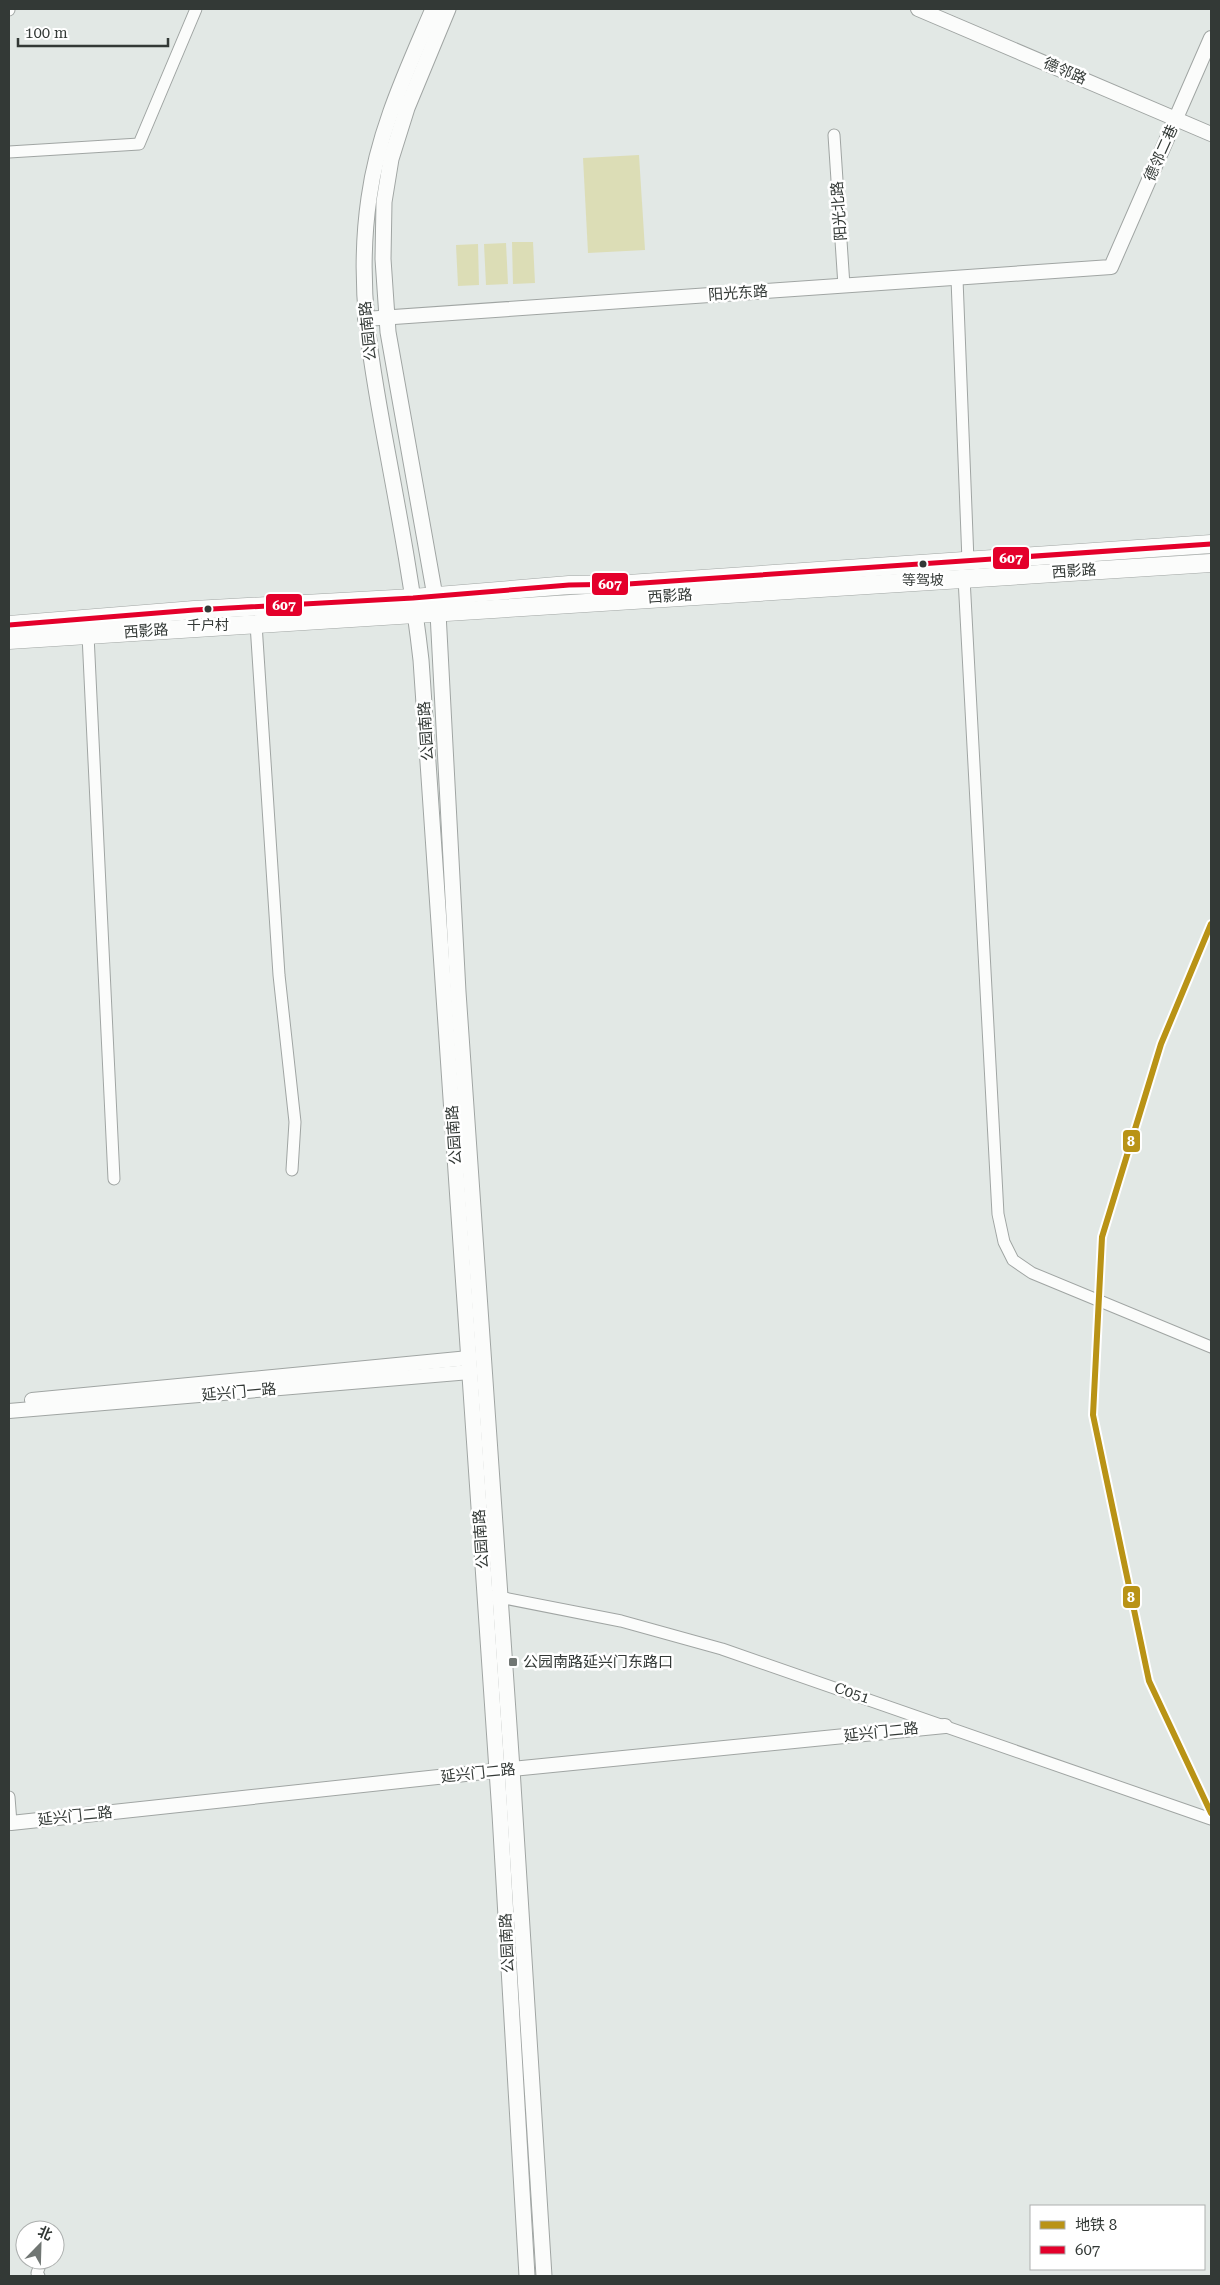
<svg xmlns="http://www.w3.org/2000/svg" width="1220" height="2285" viewBox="0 0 1220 2285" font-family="'Roboto Serif','Noto Sans SC',serif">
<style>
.green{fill:#dcddb6}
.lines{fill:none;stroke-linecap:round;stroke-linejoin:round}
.minor-casing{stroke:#a0a5a3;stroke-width:13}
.tertiary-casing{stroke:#a0a5a3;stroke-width:16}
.secondary-casing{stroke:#a0a5a3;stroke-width:17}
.primary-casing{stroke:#a0a5a3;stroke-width:19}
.minor{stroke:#fbfcfb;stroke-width:11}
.tertiary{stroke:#fbfcfb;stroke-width:14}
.secondary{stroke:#fbfcfb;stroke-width:15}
.primary{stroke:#fbfcfb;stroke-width:18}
.bus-1-casing{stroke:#fff;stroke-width:9}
.bus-1{stroke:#e4002b;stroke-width:5}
.metro-1-casing{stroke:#fff;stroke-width:10}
.metro-1{stroke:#b99316;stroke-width:6}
.bus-dot{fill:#333936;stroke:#fff;stroke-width:2}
.poi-dot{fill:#707673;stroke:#fff;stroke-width:2}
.labels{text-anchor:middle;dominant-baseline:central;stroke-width:5;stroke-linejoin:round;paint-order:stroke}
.bus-label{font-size:14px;fill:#333936;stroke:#fff}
.street-label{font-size:15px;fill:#333936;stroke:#fff}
.poi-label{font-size:15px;fill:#333936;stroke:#fff;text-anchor:start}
.line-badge{stroke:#fff;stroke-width:2}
.badge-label{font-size:14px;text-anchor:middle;font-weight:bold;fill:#fff}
</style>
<rect width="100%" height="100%" fill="#e2e8e5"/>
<g class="green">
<polygon points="639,155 645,250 588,253 583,158"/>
<polygon points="512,242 533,242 535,283 513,284"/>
<polygon points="506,243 508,284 486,285 484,244"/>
<polygon points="478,244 479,285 458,286 456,245"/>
</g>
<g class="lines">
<g class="minor-casing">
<g id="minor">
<polyline points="9,10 9,9"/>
<polyline points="834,135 844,286"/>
<polyline points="9,152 139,144 196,9"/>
<polyline points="957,279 968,561"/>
<polyline points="964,578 998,1214 1004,1242 1013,1260 1032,1273 1211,1347"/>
<polyline points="256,624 279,975 295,1122 292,1170"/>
<polyline points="88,635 114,1179"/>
<polyline points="494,1596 621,1621 722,1649 1211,1819"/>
<polyline points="9,1797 11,1823"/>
<polyline points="39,2276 37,2273 42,2260"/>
</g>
</g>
<g class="tertiary-casing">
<g id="tertiary">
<polyline points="918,9 1211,134"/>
<polyline points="365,319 1111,267 1211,38"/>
<polyline points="32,1400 469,1358"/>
<polyline points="9,1411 470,1372"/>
<polyline points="11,1823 512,1769 945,1726"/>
</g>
</g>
<g class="secondary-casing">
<g id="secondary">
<path d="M433 9C407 70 378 131 369 198 356 287 371 364 387 450 400 520 413 589 421 660L500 1814 527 2276"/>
<polyline points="448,9 407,108 391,159 384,202 383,259 388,332 438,613 458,992 512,1769 544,2276"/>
</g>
</g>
<g class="primary-casing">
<g id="primary">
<polyline points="9,625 194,610 413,598 569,585 628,584 1211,544"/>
<polyline points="9,640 1211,563"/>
</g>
</g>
<use href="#minor" class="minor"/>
<use href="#tertiary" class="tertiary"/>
<use href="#secondary" class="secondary"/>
<use href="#primary" class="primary"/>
<g class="bus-1-casing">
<polyline id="bus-1" points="9,625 194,610 413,598 569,585 628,584 1211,544"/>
</g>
<use href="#bus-1" class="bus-1"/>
<g class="metro-1-casing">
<polyline id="metro-1" points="1211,924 1161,1044 1102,1237 1093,1415 1149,1681 1211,1813"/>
</g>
<use href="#metro-1" class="metro-1"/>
</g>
<g class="bus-dot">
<circle cx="923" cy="564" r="4.5"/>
<circle cx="208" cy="609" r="4.5"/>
</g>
<rect class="poi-dot" x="508" y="1657" width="10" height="10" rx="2.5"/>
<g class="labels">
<g class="bus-label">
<text x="923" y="580">等驾坡</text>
<text x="208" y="625">千户村</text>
</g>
<g class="street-label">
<text transform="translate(1065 71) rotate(23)">德邻路</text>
<text transform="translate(1161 153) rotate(-66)">德邻二巷</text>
<text transform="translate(839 211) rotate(-94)">阳光北路</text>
<text transform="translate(738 293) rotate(-4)">阳光东路</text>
<text transform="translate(368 331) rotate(-96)">公园南路</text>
<text transform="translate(1074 571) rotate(-4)">西影路</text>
<text transform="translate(670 596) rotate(-4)">西影路</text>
<text transform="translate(146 631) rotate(-4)">西影路</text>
<text transform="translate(426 731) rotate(-94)">公园南路</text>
<text transform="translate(454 1135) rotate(-94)">公园南路</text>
<text transform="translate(239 1392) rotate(-5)">延兴门一路</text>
<text transform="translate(481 1539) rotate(-94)">公园南路</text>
<text transform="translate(852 1693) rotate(19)">C051</text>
<text transform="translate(881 1732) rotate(-6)">延兴门二路</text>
<text transform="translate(478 1773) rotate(-6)">延兴门二路</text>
<text transform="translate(75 1816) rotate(-6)">延兴门二路</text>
<text transform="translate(507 1943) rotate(-93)">公园南路</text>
</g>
<g class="poi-label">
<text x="523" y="1662">公园南路延兴门东路口</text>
</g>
</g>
<g class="line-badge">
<rect x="992" y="546" width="38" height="24" rx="5" fill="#e4002b"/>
<rect x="591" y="572" width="38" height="24" rx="5" fill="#e4002b"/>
<rect x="265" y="593" width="38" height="24" rx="5" fill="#e4002b"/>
<rect x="1122" y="1129" width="19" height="24" rx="5" fill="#b99316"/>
<rect x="1122" y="1585" width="19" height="24" rx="5" fill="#b99316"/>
</g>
<g class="badge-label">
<text x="1011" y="563">607</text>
<text x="610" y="589">607</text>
<text x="284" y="610">607</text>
<text x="1131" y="1146">8</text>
<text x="1131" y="1602">8</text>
</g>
<rect width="1220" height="2285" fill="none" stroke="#333936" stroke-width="20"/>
<rect x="1030" y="2205" width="175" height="65" fill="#ffffff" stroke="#adb0af"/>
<rect x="1040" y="2221" width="25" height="8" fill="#b99316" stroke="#adb0af"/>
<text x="1075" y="2230" font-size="15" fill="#333936">地铁 8</text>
<rect x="1040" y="2246" width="25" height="8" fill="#e4002b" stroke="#adb0af"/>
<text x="1075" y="2255" font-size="15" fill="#333936">607</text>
<g transform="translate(40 2245) rotate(23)"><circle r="24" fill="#ffffff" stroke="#adb0af"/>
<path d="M0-4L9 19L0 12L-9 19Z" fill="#707673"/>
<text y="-8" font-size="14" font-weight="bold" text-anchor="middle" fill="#333936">北</text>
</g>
<path d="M18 38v8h150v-8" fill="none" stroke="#333936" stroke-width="2.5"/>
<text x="25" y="38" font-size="15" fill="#333936" stroke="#ffffff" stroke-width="4" paint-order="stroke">100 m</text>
</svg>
